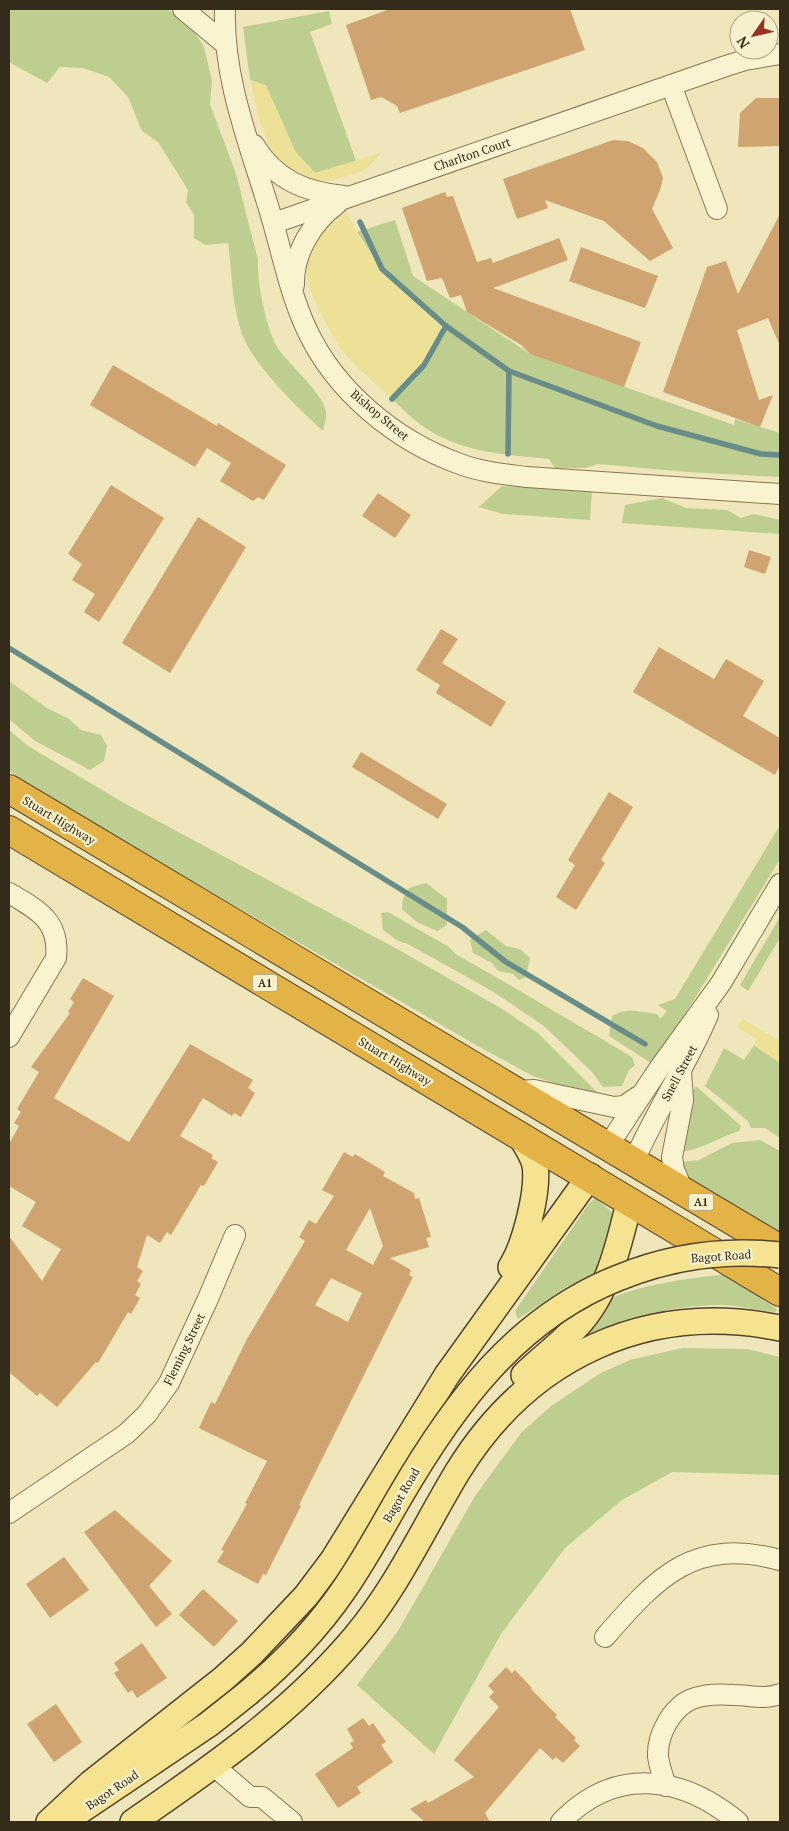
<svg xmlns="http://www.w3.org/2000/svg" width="789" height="1831" viewBox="0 0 789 1831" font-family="'PT Serif',serif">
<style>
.green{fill:#becd90}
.sand{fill:#ede197}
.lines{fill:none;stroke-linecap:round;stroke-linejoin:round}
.stream{stroke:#688d89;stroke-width:5.5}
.building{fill:#cfa470;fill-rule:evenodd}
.minor-casing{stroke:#877655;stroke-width:22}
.major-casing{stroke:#54432a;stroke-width:28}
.highway-casing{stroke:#54432a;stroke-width:30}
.minor{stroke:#faf3cf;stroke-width:20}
.major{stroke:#f5e391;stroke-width:25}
.highway{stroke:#e4b347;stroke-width:28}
.major-bridge-casing{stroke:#54432a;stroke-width:28;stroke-linecap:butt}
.major-bridge{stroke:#f5e391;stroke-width:25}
.labels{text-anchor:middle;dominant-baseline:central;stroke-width:4.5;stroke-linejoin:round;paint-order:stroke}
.shield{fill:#f6f0cc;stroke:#6f664f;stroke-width:1}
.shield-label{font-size:11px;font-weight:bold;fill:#352b1a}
.street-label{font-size:12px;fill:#352b1a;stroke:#f6f0cc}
</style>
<rect width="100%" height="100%" fill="#efe6bc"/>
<g class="green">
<path d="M9 9H167L190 25 204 47 212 81 210 104 236 174 258 260C257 283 266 330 279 350 290 365 324 395 326 412 327 417 324 425 323 431 298 408 254 366 242 334 232 306 232 273 228 243L205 245 194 238V215L186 202 188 190 158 142 142 131 128 97 109 77 83 68 60 67 47 83 9 62Z"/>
<polygon points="329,11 332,24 310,32 356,161 315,173 295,151 266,86 250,80 243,27"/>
<path d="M395 220 413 276 530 354 734 425 735 419 780 433V477L688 472 598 464 585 468H555L549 459C506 455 460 452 424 427 412 419 402 408 392 399L424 365 446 326 382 269 357 232Z"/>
<polygon points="502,486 592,491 590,520 503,514 479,507"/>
<polygon points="662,498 686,508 727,510 741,518 754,514 780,520 780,534 622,523 625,505"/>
<polygon points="9,681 47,708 69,719 81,730 101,735 107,746 104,761 90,770 35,741 9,719"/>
<polygon points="9,730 28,746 124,803 399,950 504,1010 539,1034 597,1092 592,1096 533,1076 483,1049 145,854 9,771"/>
<path d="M780 825V859L654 1065 609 1036 612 1016C628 1007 640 1012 657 1014L660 1019 667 1011 658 1005 675 999Z"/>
<polygon points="426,883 447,899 447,925 437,931 417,922 402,909 403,899 409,888"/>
<path d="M388 912 449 947 457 955C516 988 574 1023 632 1057L635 1065 629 1070 622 1086 603 1087 592 1072 544 1026 492 991 408 944 398 941 383 930 381 913Z"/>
<polygon points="780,917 780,938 748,991 740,985"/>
<polygon points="486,930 506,946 520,949 530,958 526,977 519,980 513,974 498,971 492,963 473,953 470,940"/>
<polygon points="754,1045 780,1063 780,1138 765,1128 751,1128 748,1121 705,1086 724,1048 744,1060"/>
<path d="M696 1086 741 1126 739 1131C718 1138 702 1149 681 1152L691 1094Z"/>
<polygon points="760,1140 780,1151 780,1237 691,1180 683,1169 681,1162 699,1160 732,1143"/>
<polygon points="595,1198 612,1212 610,1238 598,1273 566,1287 518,1319 515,1311 588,1205"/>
<path d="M727 1274 777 1309 776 1312C757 1311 738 1305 719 1305 667 1306 621 1319 574 1341 584 1329 592 1314 603 1304 623 1286 699 1277 727 1274Z"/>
<polygon points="682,1348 747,1349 780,1357 780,1475 672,1472 622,1500 565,1548 501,1634 434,1754 357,1685 398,1631 475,1496 521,1433 551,1406 599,1374 630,1360"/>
</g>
<g class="sand">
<path d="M250 80 266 85 295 151 315 173 381 153C363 174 362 172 336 179 327 182 316 181 306 178 265 166 259 116 250 80Z"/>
<path d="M347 213 361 240 382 269 446 326 424 365 392 399C375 383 356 368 342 350 336 343 331 332 326 323 301 279 291 236 347 213Z"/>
<polygon points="743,1019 780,1041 780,1063 754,1045 757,1039 737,1027"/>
</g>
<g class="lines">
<g class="stream">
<polyline points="360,222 382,269 446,326 509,371 657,426 761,454 780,455"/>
<polyline points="392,399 424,365 446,326"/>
<polyline points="508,454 509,371"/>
<polyline points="9,648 462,927 506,962 645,1044"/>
</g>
</g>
<g class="building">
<polygon points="390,9 570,9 585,50 400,113 397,106 381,97 371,100 346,25"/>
<polygon points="756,98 780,98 780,146 738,147 740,113"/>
<polygon points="613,140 628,141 643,148 657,162 663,178 660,190 652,209 673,248 650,261 604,221 545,200 548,208 517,219 503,179"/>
<polygon points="445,192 447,197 453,196 477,262 491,258 493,263 559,238 568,260 493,288 641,342 624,387 530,354 521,345 467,312 461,295 450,298 442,278 427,281 402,208"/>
<polygon points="780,214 780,346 768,318 737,330 759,400 773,395 760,427 663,392 707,267 726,261 738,294"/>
<polygon points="581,247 658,276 645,308 569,281"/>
<polygon points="113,365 217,426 218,423 286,465 264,500 258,497 253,501 220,481 231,463 207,448 195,467 90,405"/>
<polygon points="111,485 164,518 99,622 84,612 95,594 72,580 82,564 68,554"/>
<polygon points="378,493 411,515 395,538 362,516"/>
<polygon points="198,517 246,547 170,673 122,643"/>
<polygon points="749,550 771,557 765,574 744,567"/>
<polygon points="441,629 458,639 442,663 506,702 491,727 436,693 440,685 416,670"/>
<polygon points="659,647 714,679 726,659 764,681 743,716 780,738 780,765 775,775 633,692"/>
<polygon points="361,752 447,804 438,819 352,767"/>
<polygon points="609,792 633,807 601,860 605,863 576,910 556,897 575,865 568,860"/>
<polygon points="83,978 114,996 54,1098 129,1142 190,1044 253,1080 248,1088 255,1093 241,1117 234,1113 232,1116 203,1098 180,1136 213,1155 211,1158 218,1162 204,1186 201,1185 171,1235 167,1232 160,1243 147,1235 137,1267 143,1271 137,1281 141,1284 135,1295 140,1298 131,1314 128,1312 98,1363 96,1362 57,1407 40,1393 37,1396 9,1372 9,1236 42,1281 61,1249 22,1226 36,1202 9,1186 9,1144 19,1126 14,1123 21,1112 17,1109 39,1072 31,1067 70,1013 68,1012 74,1002 70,999"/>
<path d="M344 1152 353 1157 355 1154 385 1172 383 1176 414 1193 415 1199 419 1198 431 1237 426 1238 429 1247 390 1258 411 1270 409 1275 413 1277 299 1505 301 1506 266 1575 263 1574 258 1584 217 1562 224 1551 221 1550 247 1504 245 1503 267 1461 199 1428 211 1402 215 1404 247 1339 305 1241 299 1237 309 1220 316 1224 334 1196 322 1190ZM370 1208 383 1246 373 1265 346 1250ZM331 1278 362 1293 348 1322 315 1305Z"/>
<polygon points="115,1510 172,1561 149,1586 172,1614 156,1627 84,1532"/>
<polygon points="64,1557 89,1590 50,1618 26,1584"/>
<polygon points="203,1589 238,1621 214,1647 179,1615"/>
<polygon points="142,1643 167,1678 137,1698 132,1690 128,1693 114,1673 119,1670 114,1663"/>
<polygon points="506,1667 512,1673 515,1670 532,1688 531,1689 557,1715 555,1717 576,1738 574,1740 580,1746 563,1763 556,1757 553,1760 540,1748 485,1813 490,1822 425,1822 410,1809 426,1800 428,1803 474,1777 454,1760 499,1707 489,1697 494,1692 488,1686"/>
<polygon points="56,1704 82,1742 54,1762 27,1724"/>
<polygon points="363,1718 369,1726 373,1723 386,1742 381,1745 393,1762 357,1787 361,1793 338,1808 315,1774 353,1748 350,1743 354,1741 347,1729"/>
</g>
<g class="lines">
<g class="minor-casing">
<g id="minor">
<polyline points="183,9 224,43"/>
<path d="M225 9C223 74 246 135 265 196 280 241 287 287 307 330 336 392 396 441 460 464 481 472 504 474 527 477L780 494"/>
<polyline points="671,85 717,209"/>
<path d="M254 145C275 180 305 192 344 196"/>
<polyline points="274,223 726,66 745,60 780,54"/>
<path d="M294 285C293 254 312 222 337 204"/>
<path d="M9 893C38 910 60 921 56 958L9 1037"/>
<polyline points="681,1071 683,1100 672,1157 674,1170 683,1191"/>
<polyline points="519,1091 534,1090 614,1107 624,1106 639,1096"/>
<polyline points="608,1146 658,1070 721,983 780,884"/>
<path d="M634 1161C656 1111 687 1065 708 1015"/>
<polyline points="9,1513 126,1434 147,1414 169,1383 207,1301 235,1235"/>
<path d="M605 1637C658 1576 694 1537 780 1560"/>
<polyline points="214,1766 250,1797 262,1797 292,1822"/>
<path d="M666 1786C663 1776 659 1766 658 1756 657 1735 672 1707 692 1699 705 1694 720 1694 734 1695 750 1695 764 1700 780 1694"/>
<path d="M561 1822C615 1766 681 1775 738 1822"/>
</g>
</g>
<g class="major-casing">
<g id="major">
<path d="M511 1267C525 1245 539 1190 535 1165 533 1155 525 1145 521 1136"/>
<path d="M524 1375C541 1358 561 1344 577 1326 608 1293 619 1245 629 1203"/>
<polyline points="71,1817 209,1724 248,1693"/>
<polyline points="49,1822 91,1783 223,1679 252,1653 306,1596 333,1560 447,1375 590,1176"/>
<path d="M133 1822C213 1767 292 1712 355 1637 398 1586 424 1527 458 1471 529 1356 647 1301 780 1328"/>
</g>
</g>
<g class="highway-casing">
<g id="highway">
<polyline points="9,789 780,1249"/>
<polyline points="9,830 780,1292"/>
</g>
</g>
<use href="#minor" class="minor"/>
<use href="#major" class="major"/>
<use href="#highway" class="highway"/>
<g class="major-bridge-casing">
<path id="major-bridge" d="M248 1693C284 1663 316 1630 343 1591 364 1561 381 1529 399 1498 453 1405 515 1319 618 1278 669 1257 725 1249 780 1255"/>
</g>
<use href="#major-bridge" class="major-bridge"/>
</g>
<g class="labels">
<g class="shield">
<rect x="252.5" y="974.5" width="25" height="17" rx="4"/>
<rect x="688.5" y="1193.5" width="25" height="17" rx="4"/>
</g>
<g class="shield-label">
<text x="265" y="983">A1</text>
<text x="701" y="1202">A1</text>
</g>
<g class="street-label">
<text transform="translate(472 154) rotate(-19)">Charlton Court</text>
<text transform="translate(380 415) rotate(40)">Bishop Street</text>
<text transform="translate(59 820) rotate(31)">Stuart Highway</text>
<text transform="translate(395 1061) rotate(31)">Stuart Highway</text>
<text transform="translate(679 1073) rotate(-62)">Snell Street</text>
<text transform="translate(721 1256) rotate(-4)">Bagot Road</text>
<text transform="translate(184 1349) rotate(-64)">Fleming Street</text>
<text transform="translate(401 1495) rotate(-60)">Bagot Road</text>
<text transform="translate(112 1790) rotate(-34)">Bagot Road</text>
</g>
</g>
<rect width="789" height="1831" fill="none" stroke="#352b1a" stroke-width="20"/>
<g transform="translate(754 35) rotate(236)"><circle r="24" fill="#f6f0cc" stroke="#a9a185"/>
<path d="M0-4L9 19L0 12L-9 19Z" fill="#983123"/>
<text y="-8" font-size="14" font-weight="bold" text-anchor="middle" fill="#352b1a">N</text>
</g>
</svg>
